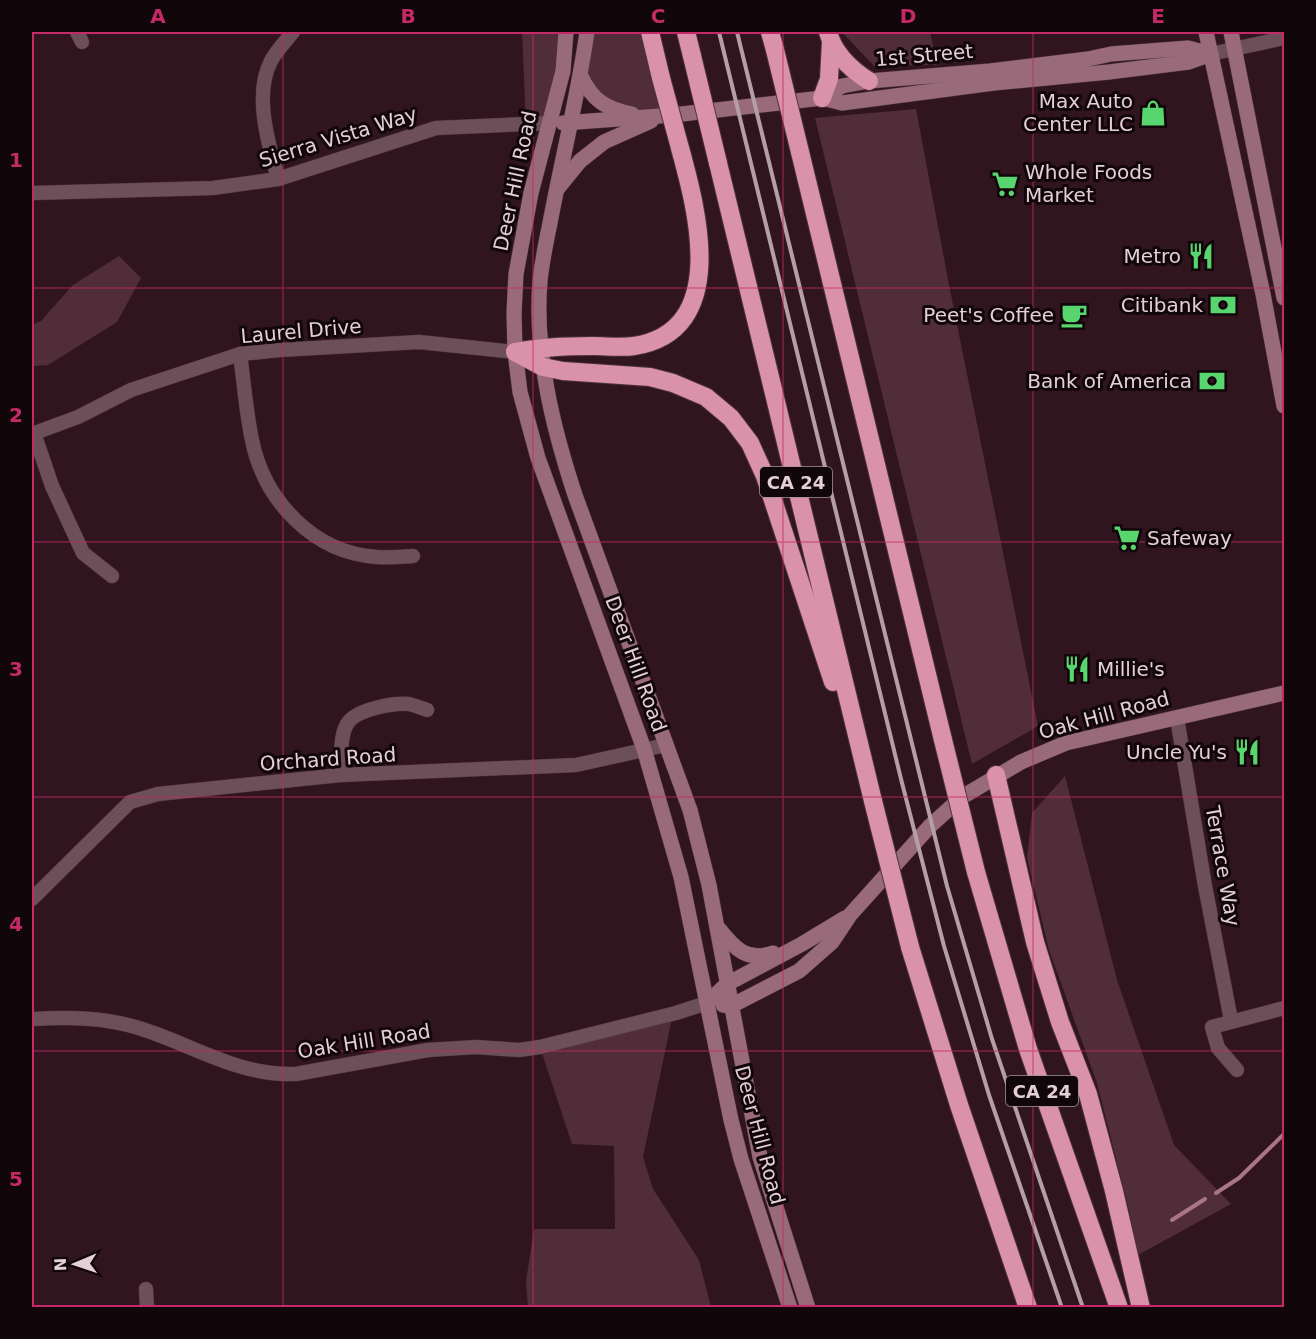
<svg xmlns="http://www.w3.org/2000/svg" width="1316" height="1339" viewBox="0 0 1316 1339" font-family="'DejaVu Sans',sans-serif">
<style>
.green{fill:#512d3a}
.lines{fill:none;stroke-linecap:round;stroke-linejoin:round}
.stream{stroke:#a97588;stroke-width:4}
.street-casing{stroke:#4d333c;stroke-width:15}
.secondary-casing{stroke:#4d333c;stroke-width:16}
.highway-casing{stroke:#4d333c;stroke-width:20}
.street{stroke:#6d4f59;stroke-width:14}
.secondary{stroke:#996a7a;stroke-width:15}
.highway{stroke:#da91aa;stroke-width:18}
.rail{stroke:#b59fa6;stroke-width:4}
.highway-bridge-casing{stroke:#4d333c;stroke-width:20;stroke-linecap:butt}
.highway-bridge{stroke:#da91aa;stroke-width:18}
.grid{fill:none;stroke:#c52a67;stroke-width:1.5;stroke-opacity:0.55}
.labels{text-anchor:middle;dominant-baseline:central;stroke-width:6;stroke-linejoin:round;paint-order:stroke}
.shield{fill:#110609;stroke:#a49398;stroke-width:1.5}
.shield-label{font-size:18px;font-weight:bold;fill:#e3cfd5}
.street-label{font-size:20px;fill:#e3cfd5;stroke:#110609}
.poi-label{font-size:20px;fill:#e3cfd5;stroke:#110609;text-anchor:end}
.neatline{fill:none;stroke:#c52a67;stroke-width:2}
.grid-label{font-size:20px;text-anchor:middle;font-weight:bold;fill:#c52a67}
</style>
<rect width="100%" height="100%" fill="#30151f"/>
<g class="green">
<polygon points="522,32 566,32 548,123 526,123"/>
<polygon points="587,32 641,32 662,115 621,112 581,76"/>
<polygon points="842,32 930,32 937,65 874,66"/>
<polygon points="916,109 949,285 1038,726 972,764 815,118"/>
<polygon points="119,256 141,278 117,322 48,365 32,366 32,325 41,321 73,285"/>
<polygon points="1065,776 1117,980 1174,1145 1231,1204 1138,1255 1128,1206 1097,1083 1049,950 1027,858 1032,813"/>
<polygon points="676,1013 671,1023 643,1157 653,1189 699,1260 711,1307 528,1308 526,1281 534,1229 615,1229 614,1146 572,1144 540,1047"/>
</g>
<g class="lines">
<g class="stream">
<polyline points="1216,1193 1239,1178 1284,1134"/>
<polyline points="1172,1220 1205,1199"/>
</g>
<g class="street-casing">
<g id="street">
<polyline points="77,32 82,42"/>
<polyline points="1211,54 1284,38"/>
<path d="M278 179C269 145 253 95 271 61 276 51 286 41 293 32"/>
<polyline points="32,193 213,188 278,179 436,128 548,123"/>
<path d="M240 354C244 383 246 412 252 440 264 500 313 553 377 557 389 558 401 557 413 556"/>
<polyline points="34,433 52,486 83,553 112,576"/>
<polyline points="32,434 78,417 131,390 240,354 280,350 419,342 515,352"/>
<polyline points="1177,718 1205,886 1231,1020"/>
<path d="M341 775C342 759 339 738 347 724 356 709 393 703 409 704 414 705 421 708 427 710"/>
<polyline points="32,899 130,802 158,794 341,775 576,765 666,745"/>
<path d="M32 1019C69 1017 105 1017 142 1029 195 1046 238 1076 296 1074L428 1050 476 1047 519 1050 540 1047 676 1013 707 1003"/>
<polyline points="1237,1070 1218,1048 1212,1027 1284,1008"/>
<polyline points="146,1289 147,1308"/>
</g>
</g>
<g class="secondary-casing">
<g id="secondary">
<polyline points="566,32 563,71 531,193 516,274 514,313 515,352 520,392 538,458 644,749 681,877 731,1120 741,1159 790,1308"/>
<path d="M587 32C578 96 562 159 550 223 546 242 542 262 540 281 534 352 553 428 575 495L690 810 709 885 760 1157 808 1308"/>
<polyline points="1206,32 1263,294 1284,406"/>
<polyline points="1231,32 1284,298"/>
<path d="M581 76C592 100 606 109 632 114"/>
<polyline points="822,98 842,86 869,81 990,71 1088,59 1111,54 1188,48 1211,54"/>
<polyline points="563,123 673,115 822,98 842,103 994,83 1109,72 1189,62 1211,54"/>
<polyline points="558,188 580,161 604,142 651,121"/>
<path d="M719 929C735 949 747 962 773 953"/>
<polyline points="707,1003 727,984 802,944 845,918"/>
<polyline points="723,1005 731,1006 799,971 832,942 850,915 930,826 962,797 1021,762 1066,743 1284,693"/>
</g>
</g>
<g class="highway-casing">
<g id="highway">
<polyline points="650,32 661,78"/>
<polyline points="686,32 692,56"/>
<polyline points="770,32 775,50"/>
<path d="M828 32C834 54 850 69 869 81"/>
<polyline points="822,98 829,79 831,41"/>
<polyline points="800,152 943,740"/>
<polyline points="718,163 873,801"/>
<polyline points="515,352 543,367 563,371 650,377 673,383 706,397 731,418 750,443 765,476 833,682"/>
<path d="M515 352C541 347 566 346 593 346 606 346 620 348 634 346 730 331 697 210 680 148"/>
<polyline points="996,775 1035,942 1060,1022 1088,1094 1114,1191 1141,1308"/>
<polyline points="976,872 1028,1049 1119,1308"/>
<polyline points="910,947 959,1105 1028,1308"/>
</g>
</g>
<use href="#street" class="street"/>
<use href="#secondary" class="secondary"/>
<use href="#highway" class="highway"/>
<g class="rail">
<polyline points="719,32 901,779 944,946 989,1095 1062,1308"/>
<polyline points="737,32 947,886 992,1039 1083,1308"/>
</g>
<g class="highway-bridge-casing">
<g id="highway-bridge">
<polyline points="775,50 800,152"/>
<polyline points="692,56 718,163"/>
<polyline points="661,78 680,148"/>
<polyline points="943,740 976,872"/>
<polyline points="873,801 910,947"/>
</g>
</g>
<use href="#highway-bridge" class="highway-bridge"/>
</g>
<path class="grid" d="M283 32V1308M533 32V1308M783 32V1308M1033 32V1308M32 288H1284M32 542H1284M32 797H1284M32 1051H1284"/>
<defs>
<g id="shop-bare" transform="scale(2.07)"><path d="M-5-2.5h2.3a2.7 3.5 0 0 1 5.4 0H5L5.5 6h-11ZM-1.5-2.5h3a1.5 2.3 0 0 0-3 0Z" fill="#59d56f" stroke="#110609" stroke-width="2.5" paint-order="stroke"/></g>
<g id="supermarket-bare" transform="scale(2.07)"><path d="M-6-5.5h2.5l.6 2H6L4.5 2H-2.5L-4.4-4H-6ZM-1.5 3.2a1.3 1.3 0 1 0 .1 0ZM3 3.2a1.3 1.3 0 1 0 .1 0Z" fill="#59d56f" stroke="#110609" stroke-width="2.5" paint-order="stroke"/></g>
<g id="restaurant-bare" transform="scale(2.07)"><path d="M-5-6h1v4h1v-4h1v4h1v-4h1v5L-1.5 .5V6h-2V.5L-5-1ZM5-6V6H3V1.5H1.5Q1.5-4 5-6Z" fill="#59d56f" stroke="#110609" stroke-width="2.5" paint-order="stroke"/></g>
<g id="bank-bare" transform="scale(2.07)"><path d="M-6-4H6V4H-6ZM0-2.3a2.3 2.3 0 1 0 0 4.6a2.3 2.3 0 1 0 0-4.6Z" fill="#59d56f" stroke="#110609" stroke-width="2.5" paint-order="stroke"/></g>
<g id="cafe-bare" transform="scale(2.07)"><path d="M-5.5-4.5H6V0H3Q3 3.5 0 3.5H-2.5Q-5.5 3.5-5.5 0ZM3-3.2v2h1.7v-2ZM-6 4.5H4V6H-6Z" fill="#59d56f" stroke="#110609" stroke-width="2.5" paint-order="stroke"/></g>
</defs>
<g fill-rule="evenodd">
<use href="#shop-bare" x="1153" y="113"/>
<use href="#supermarket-bare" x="1005" y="184"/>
<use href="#restaurant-bare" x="1201" y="256"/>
<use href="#bank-bare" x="1223" y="305"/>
<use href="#cafe-bare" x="1074" y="315"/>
<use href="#bank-bare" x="1212" y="381"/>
<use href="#supermarket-bare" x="1127" y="538"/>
<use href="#restaurant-bare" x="1077" y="669"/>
<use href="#restaurant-bare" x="1247" y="752"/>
</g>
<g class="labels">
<g class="shield">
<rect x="760" y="467" width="72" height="30" rx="4.5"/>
<rect x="1006" y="1076" width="72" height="30" rx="4.5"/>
</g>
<g class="shield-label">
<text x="796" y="482">CA 24</text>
<text x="1042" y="1091">CA 24</text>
</g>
<g class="street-label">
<text transform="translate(924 55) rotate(-5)">1st Street</text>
<text transform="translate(338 137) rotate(-17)">Sierra Vista Way</text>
<text transform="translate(515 181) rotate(-78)">Deer Hill Road</text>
<text transform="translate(301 331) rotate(-5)">Laurel Drive</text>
<text transform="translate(636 664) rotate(70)">Deer Hill Road</text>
<text transform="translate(1104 715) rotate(-15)">Oak Hill Road</text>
<text transform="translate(328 759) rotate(-4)">Orchard Road</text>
<text transform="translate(1223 866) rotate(80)">Terrace Way</text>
<text transform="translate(364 1041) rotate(-9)">Oak Hill Road</text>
<text transform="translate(760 1135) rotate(75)">Deer Hill Road</text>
</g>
<g class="poi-label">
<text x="1133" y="101">Max Auto<tspan x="1133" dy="23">Center LLC</tspan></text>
<text x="1025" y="172" text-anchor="start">Whole Foods<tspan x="1025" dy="23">Market</tspan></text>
<text x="1181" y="256">Metro</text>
<text x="1203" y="305">Citibank</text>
<text x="1054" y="315">Peet's Coffee</text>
<text x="1192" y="381">Bank of America</text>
<text x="1147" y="538" text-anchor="start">Safeway</text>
<text x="1097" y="669" text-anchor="start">Millie's</text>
<text x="1227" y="752">Uncle Yu's</text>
</g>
</g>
<rect width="1316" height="1339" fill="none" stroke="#110609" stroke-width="66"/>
<g transform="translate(75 1264) rotate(268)" stroke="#110609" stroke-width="4.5" paint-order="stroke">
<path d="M0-4.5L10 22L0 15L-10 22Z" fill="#e3cfd5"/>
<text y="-9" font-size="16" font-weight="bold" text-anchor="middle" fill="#e3cfd5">N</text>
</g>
<rect x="33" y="33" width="1250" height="1273" class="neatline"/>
<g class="grid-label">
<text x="158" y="23">A</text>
<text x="408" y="23">B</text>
<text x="658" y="23">C</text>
<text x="908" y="23">D</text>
<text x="1158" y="23">E</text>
<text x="16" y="167">1</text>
<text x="16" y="422">2</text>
<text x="16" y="676">3</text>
<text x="16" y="931">4</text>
<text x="16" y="1186">5</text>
</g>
</svg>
